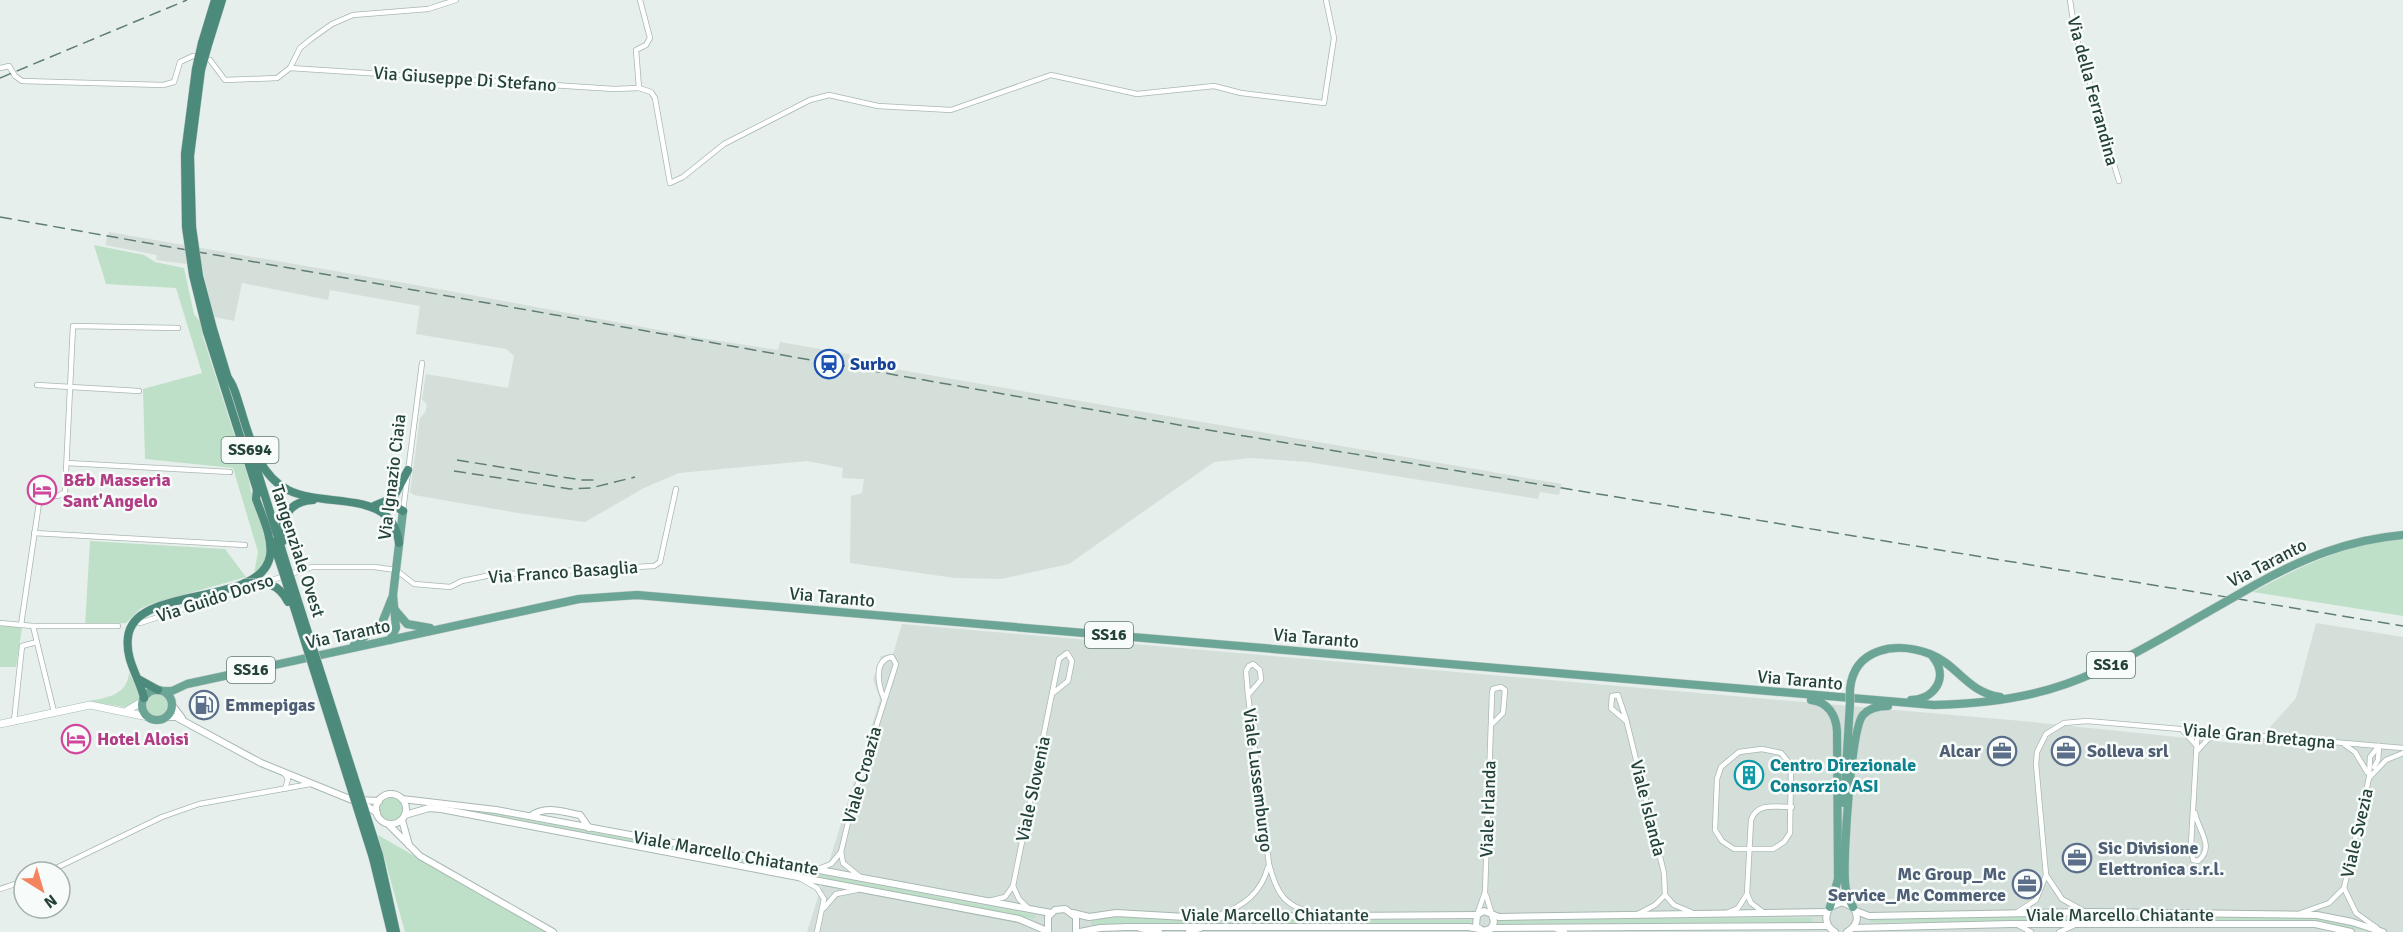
<svg xmlns="http://www.w3.org/2000/svg" width="2403" height="932" viewBox="0 0 2403 932" font-family="Signika,sans-serif">
<style>
.built{fill:#d4dfda}
.green{fill:#bfe0c8}
.lines{fill:none;stroke-linecap:round;stroke-linejoin:round}
.minor-casing{stroke:#a8b8b2;stroke-width:6}
.tertiary-casing{stroke:#a8b8b2;stroke-width:8}
.secondary-casing{stroke:#a4bbb3;stroke-width:8}
.primary-casing{stroke:#c2cac8;stroke-width:9}
.trunk-casing{stroke:#c2cac8;stroke-width:9}
.minor{stroke:#fff;stroke-width:4.5}
.tertiary{stroke:#fff;stroke-width:6}
.secondary{stroke:#fff;stroke-width:7}
.primary{stroke:#6aa596;stroke-width:8}
.trunk{stroke:#4c8a7c;stroke-width:8}
.rail{stroke:#5f7d75;stroke-width:1.5;stroke-dasharray:12 6;stroke-linecap:butt}
.primary-bridge-casing{stroke:#c2cac8;stroke-width:9;stroke-linecap:butt}
.trunk-bridge-casing{stroke:#c2cac8;stroke-width:9;stroke-linecap:butt}
.primary-bridge{stroke:#6aa596;stroke-width:8}
.trunk-bridge{stroke:#4c8a7c;stroke-width:8}
.labels{text-anchor:middle;dominant-baseline:central;stroke-width:5;stroke-linejoin:round;paint-order:stroke}
.shield{fill:#f7fbf9;stroke:#637a73;stroke-width:1.5}
.shield-label{font-size:16px;font-weight:bold;fill:#24423a}
.street-label{font-size:18px;fill:#24423a;stroke:#f7fbf9}
.transit-label{font-size:18px;font-weight:bold;fill:#164399;stroke:#f7fbf9;text-anchor:start}
.hotel-label{font-size:18px;font-weight:bold;fill:#b23c85;stroke:#f7fbf9;text-anchor:start}
.service-label{font-size:18px;font-weight:bold;fill:#4e5e75;stroke:#f7fbf9;text-anchor:start}
.culture-label{font-size:18px;font-weight:bold;fill:#0d838f;stroke:#f7fbf9;text-anchor:start}
</style>
<rect width="100%" height="100%" fill="#e6efeb"/>
<g class="built">
<polygon points="109,232 450,291 701,338 778,350 780,342 849,354 854,362 1562,484 1559,495 1540,492 1538,499 1308,462 1251,458 1214,462 1069,564 1001,579 955,578 850,563 851,496 862,493 864,479 842,478 843,468 807,461 679,473 644,488 585,522 518,513 414,495 410,492 420,418 425,413 427,405 422,399 426,374 508,388 514,356 506,349 416,334 420,306 330,290 328,300 242,283 234,321 214,317 202,266 156,260 157,255 105,245"/>
<polygon points="2316,623 2403,637 2403,932 807,932 880,699 873,680 881,656 893,654 902,624 2022,721 2254,745 2296,698"/>
</g>
<g class="green">
<path d="M94 245 144 255 155 262 184 268 194 314 201 323 203 337 249 480C251 499 269 541 267 555 266 563 260 570 254 574L258 552 233 468 145 459 143 389 202 373 176 288 106 284Z"/>
<path d="M2403 539V616L2253 592C2301 566 2348 543 2403 539Z"/>
<polygon points="90,541 225,549 246,577 151,604 140,609 126,623 85,625"/>
<polygon points="0,625 22,628 16,667 0,667"/>
<path d="M129 673 141 695 138 701 130 708 88 701C107 698 127 695 129 673Z"/>
<circle cx="157" cy="705" r="11"/>
<circle cx="391" cy="809" r="11"/>
<polygon points="439,803 1036,915 1035,919 438,806"/>
<polygon points="378,835 547,932 405,932"/>
<polygon points="1115,916 1179,920 1472,920 1470,923 1459,923 1091,925 1091,921"/>
<polygon points="1886,917 2306,918 2350,924 2375,932 2306,921 1870,922 1870,919"/>
<polygon points="1812,918 1812,922 1498,924 1498,919"/>
</g>
<g class="lines">
<g class="minor-casing">
<g id="minor">
<polyline points="640,0 650,38 646,45 636,50 639,88 651,92 655,98 670,183 683,177 724,144 810,100 829,95 878,106 951,110 1051,75 1137,94 1214,86 1241,93 1324,103 1334,38 1326,0"/>
<polyline points="2070,0 2075,33 2119,181"/>
<polyline points="210,60 225,80 277,78 290,68 300,48 311,39 332,24 353,15 428,9 456,0"/>
<polyline points="0,68 9,66 15,76 22,81 163,85 174,82 180,62 193,56"/>
<polyline points="290,68 614,89 639,88"/>
<polyline points="37,385 139,391"/>
<polyline points="67,463 230,472"/>
<polyline points="403,511 422,363"/>
<polyline points="34,533 245,545"/>
<polyline points="266,582 312,567 374,567 396,570 414,584 450,587 462,581 491,575 654,566 660,562 676,489"/>
<polyline points="0,623 33,626 118,626"/>
<polyline points="140,623 258,585"/>
<polyline points="21,625 39,503 47,495 58,496 65,492 73,326 178,328"/>
<polyline points="33,626 54,712"/>
<path d="M1248 695 1261 680 1260 670 1253 664 1249 666 1246 671 1248 695 1269 864C1277 895 1285 907 1317 914"/>
<polyline points="14,721 22,646 37,642"/>
<polyline points="1626,721 1611,708 1612,696 1618,695 1626,719 1664,873 1665,895 1674,905 1691,912"/>
<polyline points="2183,731 2196,745"/>
<polyline points="2345,745 2355,752 2367,772"/>
<polygon points="1762,749 1781,753 1791,765 1790,833 1784,842 1773,849 1734,849 1722,841 1715,830 1717,779 1721,767 1739,752"/>
<polyline points="2198,750 2208,739 2222,733"/>
<polyline points="2374,767 2378,760 2379,747"/>
<polyline points="284,773 288,779 285,789"/>
<polyline points="2369,778 2386,760 2403,753"/>
<path d="M2195 813C2197 828 2216 847 2198 861L2193 860 2191 845 2197 740 2202 731"/>
<polyline points="818,869 831,864 841,852"/>
<polyline points="48,872 162,817 199,804 310,784"/>
<path d="M859 876 843 863 841 852 855 793 896 664 892 657C872 660 879 687 884 699"/>
<polyline points="801,879 817,888 824,899 817,932"/>
<polyline points="1013,886 1059,659 1067,653 1072,661 1068,681 1053,693"/>
<polyline points="2344,888 2356,913 2377,928"/>
<polyline points="0,889 24,881"/>
<polyline points="1747,894 1751,903 1763,912"/>
<polyline points="1486,895 1492,915"/>
<polyline points="989,901 1005,897 1013,886 1019,899 1028,908"/>
<polyline points="824,908 836,894 857,890"/>
<polyline points="2082,910 2062,899 2046,875 2036,764 2037,752 2046,734 2064,723 2087,721 2403,748"/>
<path d="M1727 913 1738 908 1747 894 1751 820C1757 802 1776 807 1792 807"/>
<polyline points="2016,913 2036,900 2046,875"/>
<polyline points="2301,913 2329,903 2344,888 2369,778 2370,757 2379,746"/>
<polyline points="1638,914 1655,905 1665,895"/>
<path d="M1219 915C1244 906 1261 893 1268 867"/>
<polyline points="1477,915 1485,892 1492,693 1493,689 1501,687 1505,690 1503,713 1491,725"/>
<polyline points="2018,925 2031,932"/>
<polyline points="1140,929 1160,932"/>
<polyline points="1556,929 1565,932"/>
<polyline points="1188,932 1200,929"/>
<polyline points="2059,932 2073,926"/>
</g>
</g>
<g class="tertiary-casing">
<g id="tertiary">
<polyline points="172,705 182,718"/>
<polyline points="165,717 176,717 261,763 367,806 377,813"/>
<circle cx="391" cy="809" r="15"/>
<polyline points="402,799 496,810 1051,913"/>
<polyline points="358,800 379,801"/>
<polyline points="405,815 429,808 441,809 1019,919 1047,931"/>
<path d="M531 816C545 805 563 812 580 815L589 828"/>
<polyline points="402,820 409,845"/>
<polyline points="388,824 420,856 553,932"/>
<polyline points="1856,911 1869,916 2091,912 2317,915 2352,922 2383,932"/>
<polyline points="1073,913 1089,917 1116,913 1186,917 1477,915"/>
<polyline points="1492,915 1494,922 1491,929 1483,931 1476,926 1477,915 1484,911 1499,917 1827,912"/>
<polyline points="1491,928 1828,926"/>
<polyline points="1853,928 2010,924 2315,924 2351,932"/>
<polyline points="1048,932 1048,917 1055,910 1065,909 1076,917 1076,932"/>
<polyline points="1080,932 1100,928 1128,927 1469,927 1479,929"/>
<path d="M1835 932C1825 926 1824 916 1830 907L1842 902 1853 907C1860 917 1857 926 1847 932"/>
</g>
</g>
<g class="secondary-casing">
<g id="secondary">
<polyline points="128,710 143,701"/>
<polyline points="0,724 90,705 148,717"/>
</g>
</g>
<g class="primary-casing">
<g id="primary">
<path d="M2255 585C2303 558 2348 540 2403 535"/>
<polyline points="395,610 407,624 430,628"/>
<polyline points="390,640 396,628 393,595 403,511"/>
<polyline points="354,645 382,623 392,598"/>
<path d="M1850 689C1854 648 1896 641 1930 654 1958 665 1967 692 2000 697"/>
<circle cx="157" cy="705" r="15"/>
<path d="M163 691H172L187 684 579 599 637 595 1934 705C1978 704 2024 699 2066 684 2115 667 2160 639 2206 613"/>
<path d="M1811 700C1828 702 1836 715 1837 731L1838 879 1830 907"/>
<path d="M1911 700C1935 699 1949 677 1933 657"/>
<polyline points="1844,803 1850,703"/>
<path d="M1853 907C1848 898 1845 891 1845 881 1843 857 1851 729 1863 715 1869 708 1879 706 1888 706"/>
</g>
</g>
<g class="trunk-casing">
<g id="trunk">
<polyline points="202,43 215,0"/>
<polyline points="208,45 222,0"/>
<polyline points="186,227 185,154 196,69"/>
<polyline points="192,227 190,156 201,70"/>
<polyline points="213,329 229,382"/>
<polyline points="207,332 258,493"/>
<path d="M228 378C234 385 236 395 239 404 249 435 257 474 288 490 327 509 392 488 399 543"/>
<polyline points="252,454 288,570"/>
<polyline points="383,504 393,505 403,511"/>
<polyline points="374,506 393,498 408,470"/>
<path d="M283 541C278 519 290 501 313 500"/>
<polyline points="273,542 283,572"/>
<polyline points="138,679 158,690"/>
<path d="M144 698C139 677 125 660 128 637 134 584 261 608 270 556 273 538 262 516 256 499L257 490"/>
<polyline points="379,855 396,932"/>
<polyline points="373,858 391,932"/>
</g>
</g>
<use href="#minor" class="minor"/>
<use href="#tertiary" class="tertiary"/>
<use href="#secondary" class="secondary"/>
<use href="#primary" class="primary"/>
<use href="#trunk" class="trunk"/>
<g class="rail">
<polyline points="0,78 187,0"/>
<polyline points="0,217 1202,429 2403,626"/>
<polyline points="457,460 581,480 599,480"/>
<polyline points="454,471 570,489 591,488 635,477"/>
</g>
<g class="primary-bridge-casing">
<g id="primary-bridge">
<polyline points="2206,613 2255,585"/>
<polyline points="1850,703 1850,689"/>
</g>
</g>
<g class="trunk-bridge-casing">
<g id="trunk-bridge">
<polyline points="196,69 202,43"/>
<polyline points="201,70 208,45"/>
<polyline points="186,227 193,275 207,332"/>
<polyline points="192,227 199,276 213,329"/>
<polyline points="288,570 379,855"/>
<polyline points="283,572 373,858"/>
<path d="M245 583C264 581 279 583 288 602"/>
</g>
</g>
<use href="#primary-bridge" class="primary-bridge"/>
<use href="#trunk-bridge" class="trunk-bridge"/>
</g>
<defs>
<g id="station-ring" transform="scale(1.5)"><circle r="9.5" fill="#f7fbf9" stroke="#1a4fb4" stroke-width="1.5"/><path d="M-3-6H3Q5-6 5-4V2Q5 4 3 4L4.5 6H3L1.5 4h-3L-3 6H-4.5L-3 4Q-5 4-5 2V-4Q-5-6-3-6ZM-3.5-4v3h7v-3ZM-3.5 1v1.5H-2V1ZM2 1v1.5H3.5V1Z" fill="#1a4fb4"/></g>
<g id="hotel-ring" transform="scale(1.5)"><circle r="9.5" fill="#f7fbf9" stroke="#d1479c" stroke-width="1.5"/><path d="M-6-4.5h1.5V1H6V5H4.5V3h-9V5H-6ZM-4 0a1.8 1.8 0 1 1 3.6 0ZM.5 0V-2.5h3Q6-2.5 6 0Z" fill="#d1479c"/></g>
<g id="fuel-ring" transform="scale(1.5)"><circle r="9.5" fill="#f7fbf9" stroke="#5c6f8a" stroke-width="1.5"/><path d="M-5.5-6h7V0h2V4h1.3V-2.5L3-4.5l.8-.8L6-3V5H2.5V1h-1V6h-7ZM-4.2-4.7v3.2H.2V-4.7Z" fill="#5c6f8a"/></g>
<g id="office-ring" transform="scale(1.5)"><circle r="9.5" fill="#f7fbf9" stroke="#5c6f8a" stroke-width="1.5"/><path d="M-6-3h4V-5.5h4V-3h4V5H-6ZM-1-4.5V-3h2v-1.5ZM-6 0V1H6V0Z" fill="#5c6f8a"/></g>
<g id="building-ring" transform="scale(1.5)"><circle r="9.5" fill="#f7fbf9" stroke="#0f9aa8" stroke-width="1.5"/><path d="M-4-6H4V6H1V3H-1V6H-4ZM-2.5-4.3h1.7v1.8h-1.7ZM.8-4.3h1.7v1.8H.8ZM-2.5-1h1.7V.8h-1.7ZM.8-1h1.7V.8H.8Z" fill="#0f9aa8"/></g>
</defs>
<g fill-rule="evenodd">
<use href="#station-ring" x="829" y="364"/>
<use href="#hotel-ring" x="42" y="490"/>
<use href="#fuel-ring" x="204" y="705"/>
<use href="#hotel-ring" x="76" y="739"/>
<use href="#office-ring" x="2002" y="751"/>
<use href="#office-ring" x="2066" y="751"/>
<use href="#building-ring" x="1749" y="775"/>
<use href="#office-ring" x="2077" y="858"/>
<use href="#office-ring" x="2027" y="884"/>
</g>
<g class="labels">
<g class="shield">
<rect x="221.5" y="437" width="57" height="26" rx="4.5"/>
<rect x="1085" y="622" width="48" height="26" rx="4.5"/>
<rect x="2087" y="652" width="48" height="26" rx="4.5"/>
<rect x="227" y="657" width="48" height="26" rx="4.5"/>
</g>
<g class="shield-label">
<text x="250" y="450">SS694</text>
<text x="1109" y="635">SS16</text>
<text x="2111" y="665">SS16</text>
<text x="251" y="670">SS16</text>
</g>
<g class="street-label">
<text transform="translate(465 79) rotate(4)">Via Giuseppe Di Stefano</text>
<text transform="translate(2093 91) rotate(75)">Via della Ferrandina</text>
<text transform="translate(392 477) rotate(-83)">Via Ignazio Ciaia</text>
<text transform="translate(298 551) rotate(72)">Tangenziale Ovest</text>
<text transform="translate(2267 563) rotate(-27)">Via Taranto</text>
<text transform="translate(563 572) rotate(-4)">Via Franco Basaglia</text>
<text transform="translate(832 597) rotate(5)">Via Taranto</text>
<text transform="translate(215 598) rotate(-18)">Via Guido Dorso</text>
<text transform="translate(348 634) rotate(-12)">Via Taranto</text>
<text transform="translate(1316 638) rotate(5)">Via Taranto</text>
<text transform="translate(1800 680) rotate(5)">Via Taranto</text>
<text transform="translate(2259 736) rotate(5)">Viale Gran Bretagna</text>
<text transform="translate(862 775) rotate(-74)">Viale Croazia</text>
<text transform="translate(1258 780) rotate(83)">Viale Lussemburgo</text>
<text transform="translate(1033 789) rotate(-78)">Viale Slovenia</text>
<text transform="translate(1648 808) rotate(76)">Viale Islanda</text>
<text transform="translate(1488 809) rotate(-88)">Viale Irlanda</text>
<text transform="translate(2357 833) rotate(-77)">Viale Svezia</text>
<text transform="translate(726 853) rotate(10)">Viale Marcello Chiatante</text>
<text x="1275" y="915">Viale Marcello Chiatante</text>
<text x="2120" y="915">Viale Marcello Chiatante</text>
</g>
<g class="transit-label">
<text x="850" y="364">Surbo</text>
</g>
<g class="hotel-label">
<text x="63" y="480">B&amp;b Masseria<tspan x="63" dy="21">Sant'Angelo</tspan></text>
<text x="97" y="739">Hotel Aloisi</text>
</g>
<g class="service-label">
<text x="225" y="705">Emmepigas</text>
<text x="1981" y="751" text-anchor="end">Alcar</text>
<text x="2087" y="751">Solleva srl</text>
<text x="2098" y="848">Sic Divisione<tspan x="2098" dy="21">Elettronica s.r.l.</tspan></text>
<text x="2006" y="874" text-anchor="end">Mc Group_Mc<tspan x="2006" dy="21">Service_Mc Commerce</tspan></text>
</g>
<g class="culture-label">
<text x="1770" y="765">Centro Direzionale<tspan x="1770" dy="21">Consorzio ASI</tspan></text>
</g>
</g>
<g transform="translate(42 890) rotate(143)"><circle r="28" fill="#f7fbf9" stroke="#a3b1ad" stroke-width="1.5"/>
<path d="M0-4.5L10 22L0 15L-10 22Z" fill="#f4845f"/>
<text y="-9" font-size="16" font-weight="bold" text-anchor="middle" fill="#24423a">N</text>
</g>
</svg>
